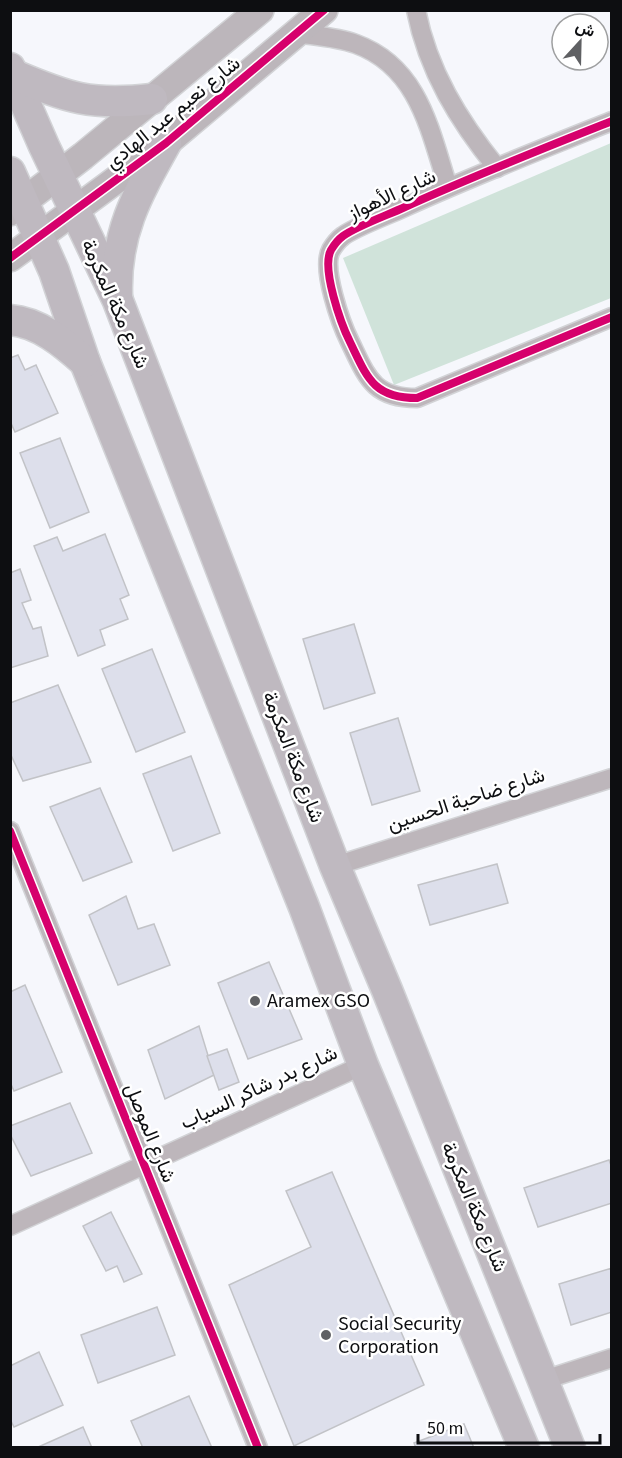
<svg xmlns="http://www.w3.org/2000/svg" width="622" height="1458" viewBox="0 0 622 1458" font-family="'Source Sans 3',Vazirmatn,sans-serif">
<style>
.green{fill:#d0e3da}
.building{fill:#dddfeb;stroke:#c2c3c7;stroke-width:1.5}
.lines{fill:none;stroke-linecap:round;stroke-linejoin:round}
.street-casing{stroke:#d2d3d6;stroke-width:21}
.secondary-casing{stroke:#d2d3d6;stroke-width:30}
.primary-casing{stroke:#d2d3d6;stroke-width:33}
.street{stroke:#bdb6bb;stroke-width:18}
.secondary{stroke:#bcb6bb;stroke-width:27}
.primary{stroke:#bfb9c0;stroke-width:30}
.cycleway-casing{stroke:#fff;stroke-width:11}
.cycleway{stroke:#d6006c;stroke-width:8}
.poi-dot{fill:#5f6063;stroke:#fff;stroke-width:2}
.labels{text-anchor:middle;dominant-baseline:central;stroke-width:5;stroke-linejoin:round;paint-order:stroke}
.street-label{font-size:20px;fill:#0d0e11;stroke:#fff}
.poi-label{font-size:20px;fill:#0d0e11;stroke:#fff;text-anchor:start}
</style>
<rect width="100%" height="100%" fill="#f6f7fc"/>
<polygon class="green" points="611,143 611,298 394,385 343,258"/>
<g class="building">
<polygon points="18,355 25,370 36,365 58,413 15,432 10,421 10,358"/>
<polygon points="60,438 89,512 50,528 20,453"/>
<polygon points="105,534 129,595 120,599 128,619 100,630 105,645 78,656 34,546 57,537 63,551"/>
<polygon points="20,569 31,600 22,603 33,629 41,627 48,656 10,668 10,573"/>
<polygon points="354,624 375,693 324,709 303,639"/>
<polygon points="152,649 185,732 136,752 102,669"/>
<polygon points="58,685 91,762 23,781 10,753 10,703"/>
<polygon points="398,718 420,791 372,805 350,733"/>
<polygon points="191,756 220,833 173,851 143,774"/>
<polygon points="100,788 132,862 83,881 50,807"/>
<polygon points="497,864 508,903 430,925 418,885"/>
<polygon points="126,896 138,929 154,924 170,965 118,985 89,915"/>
<polygon points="269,962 302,1039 248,1059 218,983"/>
<polygon points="25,985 62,1072 14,1091 10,1082 10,992"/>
<polygon points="199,1026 214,1075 165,1099 148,1050"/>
<polygon points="227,1049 239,1082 219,1090 207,1056"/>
<polygon points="70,1103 92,1153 31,1176 10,1134 10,1126"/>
<polygon points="609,1160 612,1168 612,1203 538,1227 524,1188"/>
<polygon points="332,1172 424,1385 294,1446 229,1285 311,1247 286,1191"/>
<polygon points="111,1212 142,1274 124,1282 117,1266 106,1271 83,1226"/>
<polygon points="612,1268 612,1312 571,1325 559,1284"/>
<polygon points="157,1307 175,1355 98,1383 81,1335"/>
<polygon points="39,1352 63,1405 14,1427 10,1419 10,1366"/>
<polygon points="189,1396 212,1448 143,1448 131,1421"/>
<polygon points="464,1424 474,1448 416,1448 414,1443"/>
<polygon points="83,1427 92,1448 36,1448"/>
</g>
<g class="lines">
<g class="street-casing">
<g id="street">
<path d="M416 10C428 71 459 121 497 168"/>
<path d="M296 33C316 36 337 37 356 44 419 67 430 131 448 187"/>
<path d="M612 121C542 149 473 176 405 207 388 215 357 226 343 236 339 239 334 245 331 250 321 268 341 324 350 342 367 377 373 398 417 398L612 317"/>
<polyline points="10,831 258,1448"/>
<polyline points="335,866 612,778"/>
<polyline points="10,1226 363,1065"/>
<polyline points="544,1380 612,1358"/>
</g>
</g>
<g class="secondary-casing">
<g id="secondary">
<polyline points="10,212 83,156 260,10"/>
<polyline points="10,258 166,143 324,10"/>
</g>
</g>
<g class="primary-casing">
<g id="primary">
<polyline points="10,68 44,146 118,301 335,866 387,990 570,1448"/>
<path d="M14 75C68 98 91 106 152 99"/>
<polyline points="10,172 54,271 85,362 304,907 363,1065 524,1448"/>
<path d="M117 295C115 233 137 195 166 143"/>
<path d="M10 320C39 322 65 344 85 362"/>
</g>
</g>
<use href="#street" class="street"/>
<use href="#secondary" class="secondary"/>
<use href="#primary" class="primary"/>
<g class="cycleway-casing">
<g id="cycleway">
<path d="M612 121C542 149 473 176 405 207 388 215 357 226 343 236 339 239 334 245 331 250 321 268 341 324 350 342 367 377 373 398 417 398L612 317"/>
<polyline points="10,258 166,143 324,10"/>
<polyline points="10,831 258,1448"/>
</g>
</g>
<use href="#cycleway" class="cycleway"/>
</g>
<g class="poi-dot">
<circle cx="255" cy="1001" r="6"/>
<circle cx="326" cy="1335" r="6"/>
</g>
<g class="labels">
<g class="street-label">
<text transform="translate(173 113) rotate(-39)">شارع نعيم عبد الهادي</text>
<text transform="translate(392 195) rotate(-25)">شارع الأهواز</text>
<text transform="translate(115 304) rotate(66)">شارع مكة المكرمة</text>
<text transform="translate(293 757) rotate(69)">شارع مكة المكرمة</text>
<text transform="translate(466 800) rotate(-18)">شارع ضاحية الحسين</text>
<text transform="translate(259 1088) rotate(-25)">شارع بدر شاكر السياب</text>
<text transform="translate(150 1133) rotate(68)">شارع الموصل</text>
<text transform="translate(474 1207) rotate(67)">شارع مكة المكرمة</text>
</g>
<g class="poi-label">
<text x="267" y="1001">Aramex GSO</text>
<text x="338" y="1324">Social Security<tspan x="338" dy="23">Corporation</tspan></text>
</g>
</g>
<rect width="622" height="1458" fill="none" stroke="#0d0e11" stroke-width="24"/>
<g transform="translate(580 42) rotate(22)"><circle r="28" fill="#ffffff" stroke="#9e9fa0" stroke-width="1.5"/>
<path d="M0-4.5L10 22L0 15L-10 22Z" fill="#5f6063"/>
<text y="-9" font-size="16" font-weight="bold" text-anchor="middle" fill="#0d0e11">ش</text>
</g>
<path d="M418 1434v9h182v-9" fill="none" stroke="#0d0e11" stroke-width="3"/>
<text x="427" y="1434" font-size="18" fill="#0d0e11" stroke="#ffffff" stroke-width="4.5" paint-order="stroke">50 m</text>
</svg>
